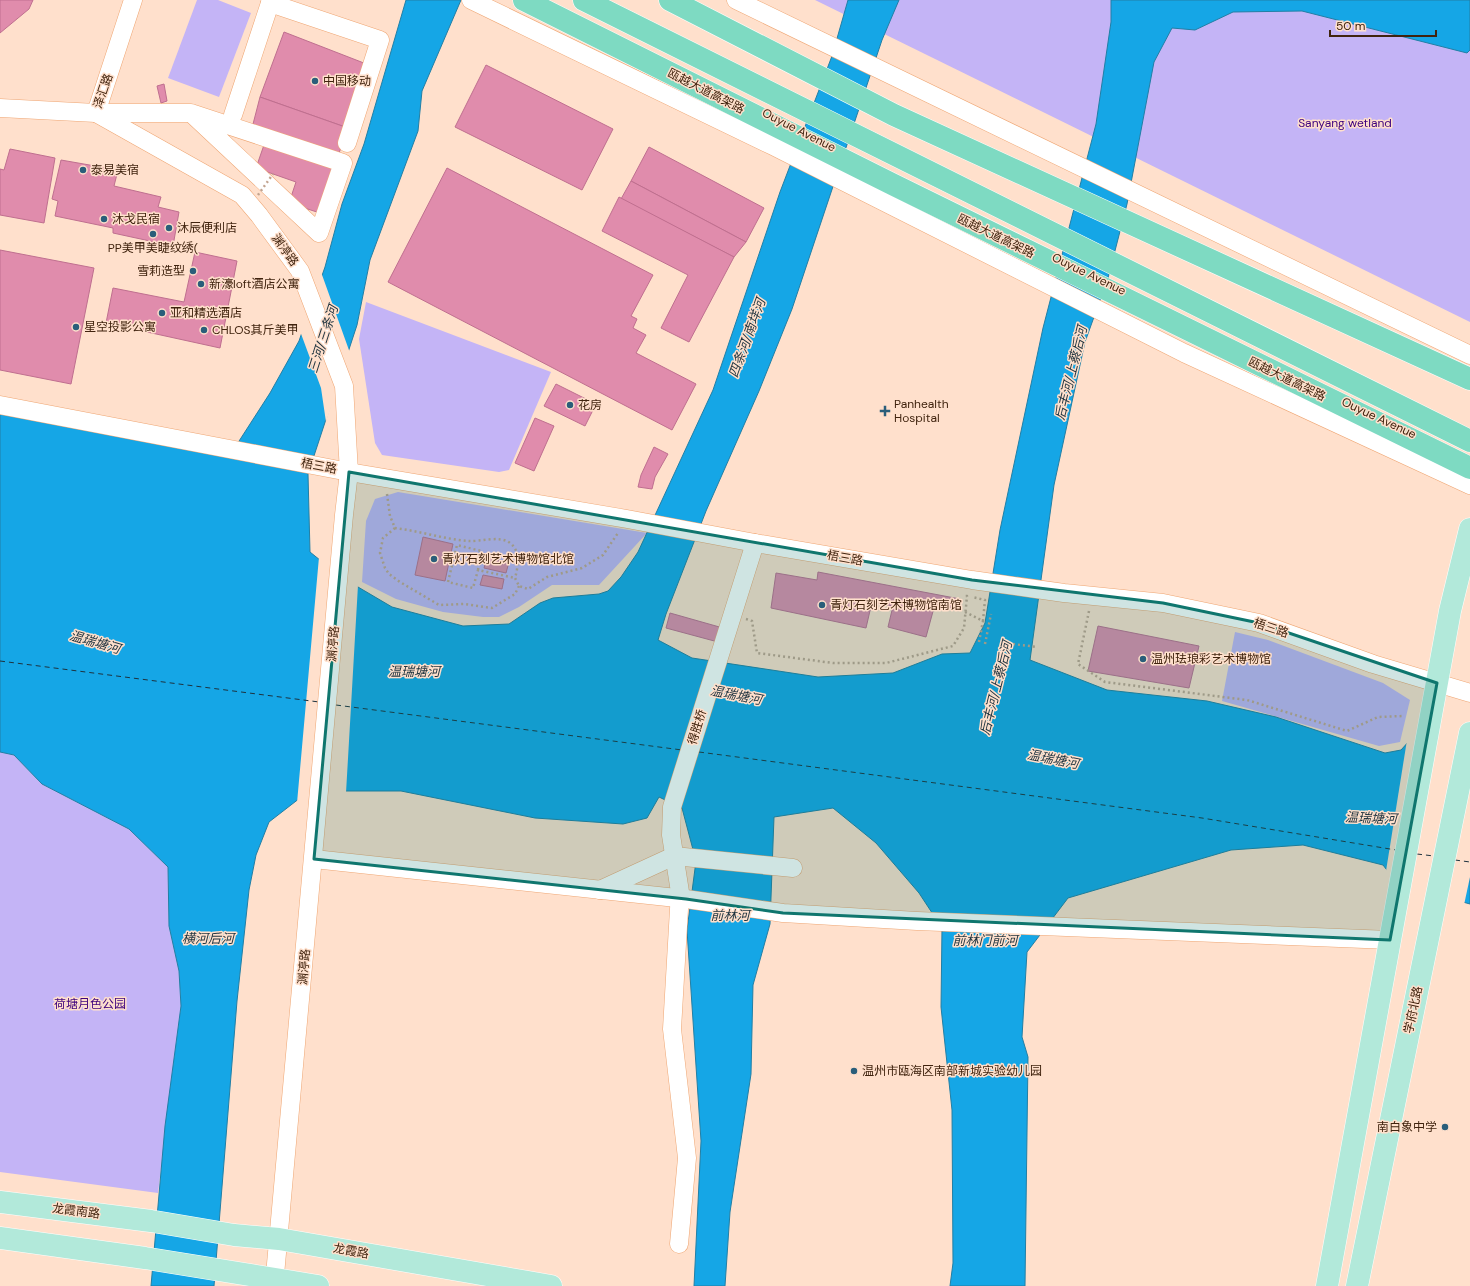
<svg xmlns="http://www.w3.org/2000/svg" width="1470" height="1286" viewBox="0 0 1470 1286" font-family="'DM Sans','Noto Sans SC',sans-serif">
<style>
.green{fill:#c4b4f6}
.water{fill:#15a6e6;stroke:#227fa5}
.pier{fill:#ffe0cc}
.lines{fill:none;stroke-linecap:round;stroke-linejoin:round}
.ferry{stroke:#1d323e;stroke-width:1;stroke-dasharray:5 4;stroke-linecap:butt}
.building{fill:#e08cac;stroke:#bf6f8f}
.minor-casing{stroke:#efa673;stroke-width:19}
.major-casing{stroke:#fff;stroke-width:23}
.highway-casing{stroke:#fff;stroke-width:23}
.path{stroke:#c2a38f;stroke-width:2.5;stroke-dasharray:2 3;stroke-linecap:butt}
.minor{stroke:#fff;stroke-width:18}
.major{stroke:#b2e9da;stroke-width:22}
.highway{stroke:#7edac2;stroke-width:22}
.path-bridge{stroke:#c2a38f;stroke-width:2.5;stroke-dasharray:2 3;stroke-linecap:butt}
.marked{fill:#0f766e;fill-opacity:0.2;stroke:#0f766e;stroke-width:3;stroke-linejoin:round}
.poi-dot{fill:#2a5e7a;stroke:#ffe0cc;stroke-width:1.5}
.labels{text-anchor:middle;dominant-baseline:central;stroke-width:3;stroke-linejoin:round;paint-order:stroke}
.poi-label{font-size:12px;fill:#40230e;stroke:#ffe0cc;text-anchor:start}
.street-label{font-size:12px;fill:#40230e;stroke:#ffe0cc}
.park-label{font-size:12px;fill:#3e027e;stroke:#ffe0cc}
.water-label{font-size:13px;font-style:italic;fill:#1d323e;stroke:#ffe0cc}
</style>
<rect width="100%" height="100%" fill="#ffe0cc"/>
<g class="green">
<polygon points="197,0 218,0 251,13 219,97 168,78"/>
<polygon points="815,0 1470,0 1470,322"/>
<polygon points="366,302 551,372 509,470 499,472 382,455 375,443 359,339"/>
<polygon points="398,492 647,533 599,585 552,585 519,607 499,617 483,617 443,612 396,599 362,582 366,521 375,499"/>
<polygon points="1235,632 1268,640 1383,683 1410,700 1400,742 1379,746 1222,701"/>
<polygon points="0,752 14,755 42,784 129,829 168,867 169,926 179,971 181,1006 158,1193 0,1172"/>
</g>
<polygon class="water" points="406,0 461,0 422,91 418,131 370,260 357,325 308,474 310,552 341,577 392,607 463,626 509,624 540,603 553,598 599,594 608,591 621,577 638,552 713,390 780,192 832,56 848,0 899,0 882,40 792,309 759,391 706,511 666,614 658,640 692,658 818,677 893,673 942,654 970,653 985,623 1000,530 1043,328 1096,124 1111,22 1111,0 1470,0 1470,50 1467,53 1302,11 1233,12 1195,30 1172,28 1154,62 1127,204 1108,278 1085,342 1054,485 1030,660 1107,690 1207,701 1276,717 1385,753 1401,750 1410,740 1470,739 1470,904 1405,886 1393,878 1383,865 1303,845 1231,850 1068,898 1027,952 1022,1037 1028,1057 1025,1286 950,1286 953,1263 952,1110 941,1007 942,928 919,893 876,843 833,808 774,817 770,924 753,985 751,1074 730,1212 725,1286 694,1286 701,1141 687,930 696,861 682,808 659,797 647,818 623,824 535,818 401,791 309,791 269,822 256,855 249,890 237,1001 214,1286 151,1286 165,1126 181,1006 179,971 169,926 168,867 129,829 42,784 14,755 0,752 0,412 232,452 270,393 299,341 325,267 342,204 364,144"/>
<g class="pier">
<polygon points="321,272 350,353 326,422 321,388 300,331"/>
<polygon points="319,557 342,575 358,585 346,793 310,793 297,803"/>
<polygon points="1427,728 1470,737 1470,877 1464,905 1404,888 1392,879 1386,871 1407,740 1413,731"/>
</g>
<g class="lines">
<g class="ferry">
<polyline points="0,661 319,702"/>
<polyline points="336,705 682,750"/>
<polyline points="699,752 1202,818 1396,850"/>
<polyline points="1417,854 1434,856"/>
<polyline points="1455,860 1470,862"/>
</g>
</g>
<g class="building">
<polygon points="0,0 33,0 29,9 0,33"/>
<polygon points="284,32 369,65 348,128 260,97"/>
<polygon points="486,65 613,129 582,190 455,127"/>
<polygon points="164,84 167,101 161,103 157,86"/>
<polygon points="260,97 348,128 338,156 252,128"/>
<polygon points="265,142 336,166 320,213 289,203 296,182 256,168"/>
<polygon points="649,147 764,208 746,242 631,181"/>
<polygon points="10,149 55,158 44,223 0,215 0,169 4,170"/>
<polygon points="61,160 118,170 114,186 161,197 158,207 179,212 173,246 113,233 113,228 55,216 58,201 52,199"/>
<polygon points="447,168 653,275 631,316 637,319 633,328 646,335 636,353 696,384 672,430 388,282"/>
<polygon points="631,181 746,242 734,257 621,199"/>
<polygon points="619,197 734,257 689,342 661,328 688,275 602,231"/>
<polygon points="0,250 94,268 71,384 0,370"/>
<polygon points="195,252 237,261 220,348 106,323 113,288 184,302"/>
<polygon points="556,384 596,404 585,426 544,406"/>
<polygon points="535,418 554,426 534,471 515,463"/>
<polygon points="654,447 668,454 655,477 652,489 638,487 641,475"/>
<polygon points="423,537 453,544 445,581 415,575"/>
<polygon points="487,558 509,562 506,573 484,568"/>
<polygon points="818,572 960,599 959,609 935,604 926,637 888,627 893,606 872,602 866,628 771,608 776,573 817,580"/>
<polygon points="483,575 504,579 502,589 480,585"/>
<polygon points="670,613 723,628 718,642 666,628"/>
<polygon points="1098,626 1199,646 1189,688 1088,671"/>
</g>
<g class="lines">
<g class="minor-casing">
<g id="minor">
<polyline points="471,0 773,146 1184,353 1470,485"/>
<polyline points="736,0 1470,355"/>
<polyline points="270,3 380,40 347,143"/>
<polyline points="0,108 96,113 191,113 343,163 319,233 191,113"/>
<polyline points="96,113 242,195 259,215 300,271 344,386 349,472 344,515 274,1286"/>
<polyline points="96,113 133,0"/>
<polyline points="233,115 271,0"/>
<polyline points="0,405 349,472 627,519 755,543 972,580 1064,593 1163,603 1259,623 1373,664 1470,693"/>
<polyline points="314,859 686,899 783,913 917,921 1390,940"/>
<polyline points="600,890 674,856 793,868"/>
<polyline points="679,1244 687,1158 672,1029 680,892 671,835 672,807 755,543"/>
</g>
</g>
<g class="major-casing">
<g id="major">
<polyline points="0,1202 151,1221 234,1235 279,1239 551,1286"/>
<polyline points="0,1238 145,1258 318,1286"/>
<polyline points="1327,1286 1450,611 1470,529"/>
<polyline points="1357,1286 1470,733"/>
</g>
</g>
<g class="highway-casing">
<g id="highway">
<polyline points="524,0 892,184 1470,468"/>
<polyline points="584,0 1470,441"/>
<polyline points="670,0 894,115 1470,379"/>
</g>
</g>
<g class="path">
<path d="M387 494 390 516 395 528C419 531 444 539 468 541 480 542 500 535 510 543 521 551 518 567 515 578L519 586 528 589 547 577 582 568 603 555 618 533"/>
<polyline points="395,528 383,538 380,553 385,568 389,574 400,582 439,605 464,604 492,608 515,594 519,586"/>
<polyline points="478,570 481,551 457,545 448,582 473,588 478,570 515,578"/>
<polyline points="1089,611 1078,664 1105,682 1247,700 1347,731 1378,717 1403,716"/>
<polyline points="965,612 983,621 985,600 972,597"/>
<polyline points="746,619 752,621 757,653 833,663 886,663 953,646 964,628 967,596 964,596"/>
<polyline points="979,642 983,621"/>
<polyline points="985,644 991,614"/>
<polyline points="1013,644 1037,647"/>
</g>
<use href="#minor" class="minor"/>
<use href="#major" class="major"/>
<use href="#highway" class="highway"/>
<polyline class="path-bridge" points="258,195 273,174"/>
</g>
<path class="marked" d="M349 472 972 580 1163 603 1259 623 1437 683 1390 940 783 913 686 899 314 859Z"/>
<g class="poi-dot">
<circle cx="315" cy="81" r="4"/>
<circle cx="83" cy="170" r="4"/>
<circle cx="104" cy="219" r="4"/>
<circle cx="169" cy="228" r="4"/>
<circle cx="153" cy="234" r="4"/>
<circle cx="193" cy="271" r="4"/>
<circle cx="201" cy="284" r="4"/>
<circle cx="162" cy="313" r="4"/>
<circle cx="76" cy="327" r="4"/>
<circle cx="204" cy="330" r="4"/>
<circle cx="570" cy="405" r="4"/>
<path d="M883 405h4v4h4v4h-4v4h-4v-4h-4v-4h4z"/>
<circle cx="434" cy="559" r="4"/>
<circle cx="822" cy="605" r="4"/>
<circle cx="1143" cy="659" r="4"/>
<circle cx="854" cy="1071" r="4"/>
<circle cx="1445" cy="1127" r="4"/>
</g>
<g class="labels">
<g class="poi-label">
<text x="323" y="81">中国移动</text>
<text x="91" y="170">泰易美宿</text>
<text x="112" y="219">沐戈民宿</text>
<text x="177" y="228">沐辰便利店</text>
<text x="153" y="248" text-anchor="middle">PP美甲美睫纹绣(</text>
<text x="185" y="271" text-anchor="end">雪莉造型</text>
<text x="209" y="284">新濠loft酒店公寓</text>
<text x="170" y="313">亚和精选酒店</text>
<text x="84" y="327">星空投影公寓</text>
<text x="212" y="330">CHLOS其斤美甲</text>
<text x="894" y="404">Panhealth<tspan x="894" dy="14">Hospital</tspan></text>
<text x="578" y="405">花房</text>
<text x="442" y="559">青灯石刻艺术博物馆北馆</text>
<text x="830" y="605">青灯石刻艺术博物馆南馆</text>
<text x="1151" y="659">温州珐琅彩艺术博物馆</text>
<text x="862" y="1071">温州市瓯海区南部新城实验幼儿园</text>
<text x="1437" y="1127" text-anchor="end">南白象中学</text>
</g>
<g class="street-label">
<text transform="translate(103 91) rotate(-71)">泽汇路</text>
<text transform="translate(706 91) rotate(27)">瓯越大道高架路</text>
<text transform="translate(799 130) rotate(27)">Ouyue Avenue</text>
<text transform="translate(996 236) rotate(26)">瓯越大道高架路</text>
<text transform="translate(285 250) rotate(54)">渊渟路</text>
<text transform="translate(1089 274) rotate(26)">Ouyue Avenue</text>
<text transform="translate(1287 379) rotate(26)">瓯越大道高架路</text>
<text transform="translate(1379 418) rotate(25)">Ouyue Avenue</text>
<text transform="translate(319 466) rotate(11)">梧三路</text>
<text transform="translate(845 558) rotate(10)">梧三路</text>
<text transform="translate(1271 628) rotate(18)">梧三路</text>
<text transform="translate(333 644) rotate(-85)">渊渟路</text>
<text transform="translate(697 727) rotate(-73)">得胜桥</text>
<text transform="translate(304 967) rotate(-85)">渊渟路</text>
<text transform="translate(1413 1010) rotate(-78)">学府北路</text>
<text transform="translate(76 1211) rotate(7)">龙霞南路</text>
<text transform="translate(351 1251) rotate(10)">龙霞路</text>
</g>
<g class="park-label">
<text x="1345" y="123">Sanyang wetland</text>
<text x="90" y="1004">荷塘月色公园</text>
</g>
<g class="water-label">
<text transform="translate(747 338) rotate(-70)">四条河/南垟河</text>
<text transform="translate(323 339) rotate(-72)">三河/三条河</text>
<text transform="translate(1071 373) rotate(-76)">后丰河/上蔡后河</text>
<text transform="translate(95 642) rotate(16)">温瑞塘河</text>
<text x="414" y="671">温瑞塘河</text>
<text transform="translate(996 688) rotate(-76)">后丰河/上蔡后河</text>
<text transform="translate(736 695) rotate(11)">温瑞塘河</text>
<text transform="translate(1053 759) rotate(11)">温瑞塘河</text>
<text transform="translate(1371 818) rotate(2)">温瑞塘河</text>
<text x="730" y="915">前林河</text>
<text x="208" y="938">横河后河</text>
<text x="985" y="940">前林门前河</text>
</g>
</g>
<path d="M1330 30v6h106v-6" fill="none" stroke="#40230e" stroke-width="2"/>
<text x="1336" y="30" font-size="12" fill="#40230e" stroke="#ffe0cc" stroke-width="3" paint-order="stroke">50 m</text>
</svg>
